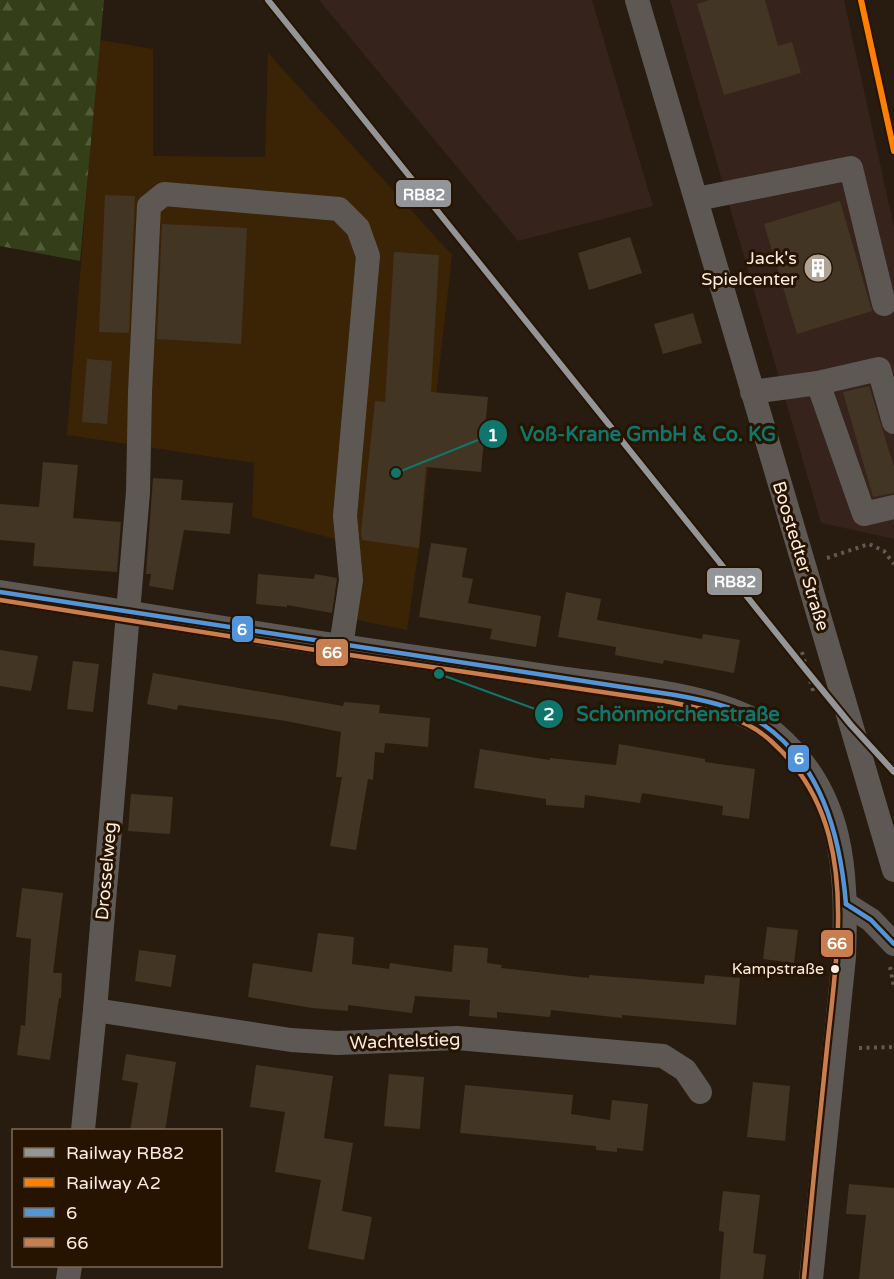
<svg xmlns="http://www.w3.org/2000/svg" width="894" height="1279" viewBox="0 0 894 1279" font-family="'Varela Round',sans-serif">
<style>
.commercial{fill:#35231c}
.built{fill:#3b2406}
.forest{fill:url(#forest-firs)}
.building{fill:#433524}
.lines{fill:none;stroke-linecap:round;stroke-linejoin:round}
.path{stroke:#615954;stroke-width:4;stroke-dasharray:3 4.5;stroke-linecap:butt}
.minor{stroke:#5e5854;stroke-width:24}
.bus-1-casing{stroke:#271400;stroke-width:9}
.bus-2-casing{stroke:#271400;stroke-width:9}
.bus-1{stroke:#5395da;stroke-width:4.5}
.bus-2{stroke:#c87e4f;stroke-width:4.5}
.rail-1-casing{stroke:#271400;stroke-width:10}
.rail-2-casing{stroke:#271400;stroke-width:10}
.rail-1{stroke:#939598;stroke-width:6}
.rail-2{stroke:#ff8000;stroke-width:6}
.bus-dot{fill:#faecde;stroke:#271400;stroke-width:2}
.labels{text-anchor:middle;dominant-baseline:central;stroke-width:6;stroke-linejoin:round;paint-order:stroke}
.bus-label{font-size:16px;fill:#faecde;stroke:#271400;text-anchor:end}
.poi-label{font-size:18px;fill:#faecde;stroke:#271400;text-anchor:end}
.street-label{font-size:18px;fill:#faecde;stroke:#271400}
.leader{fill:none;stroke:#0f766e;stroke-width:2}
.callout-dot{fill:#0f766e;stroke:#271400;stroke-width:2}
.mark-label{font-size:18px;text-anchor:middle;font-weight:bold;fill:#fff}
.callout-label{font-size:20px;text-anchor:middle;font-weight:bold;fill:#0f766e;stroke:#271400;stroke-width:6;stroke-linejoin:round;paint-order:stroke}
.line-badge{stroke:#271400;stroke-width:2}
.badge-label{font-size:16px;text-anchor:middle;font-weight:bold;fill:#fff}
</style>
<defs>
<pattern id="forest-firs" width="22" height="20" patternUnits="userSpaceOnUse" patternTransform="scale(1.5)"><rect width="22" height="20" fill="#343f1a"/><path d="M5 1l3.5 6h-7zM16 11l3.5 6h-7z" fill="#525b3b"/></pattern>
</defs>
<rect width="100%" height="100%" fill="#271c0f"/>
<g class="commercial">
<polygon points="319,0 592,0 653,206 518,241"/>
<polygon points="670,0 844,0 894,227 894,539 821,523"/>
</g>
<polygon class="built" points="99,40 153,49 153,156 265,157 268,53 452,255 419,548 407,630 348,618 335,539 252,517 254,463 67,435"/>
<polygon class="forest" points="0,0 104,0 80,261 0,246"/>
<g class="building">
<polygon points="709,0 765,0 778,46 792,42 801,73 724,95 697,4"/>
<polygon points="105,195 135,196 129,333 99,332"/>
<polygon points="840,201 872,311 797,334 764,224"/>
<polygon points="162,224 247,228 241,344 157,339"/>
<polygon points="630,237 642,273 589,290 578,253"/>
<polygon points="394,252 439,255 431,392 488,397 481,472 426,467 419,548 362,540 361,532 375,401 385,402"/>
<polygon points="693,313 702,343 663,354 654,324"/>
<polygon points="87,359 112,361 107,424 82,422"/>
<polygon points="869,386 894,467 894,493 873,497 843,392"/>
<polygon points="43,462 78,465 73,518 121,522 117,572 33,566 35,543 0,540 0,504 39,507"/>
<polygon points="153,478 183,480 181,500 233,503 230,534 184,530 173,590 149,586 151,574 146,574"/>
<polygon points="431,543 467,548 462,577 473,579 468,603 541,616 536,647 490,639 492,629 419,617"/>
<polygon points="258,574 314,579 315,574 337,578 332,613 287,605 287,607 256,604"/>
<polygon points="566,592 601,599 597,620 702,639 703,634 740,640 734,673 664,660 663,664 615,655 616,647 558,637"/>
<polygon points="0,650 38,656 31,691 0,686"/>
<polygon points="73,661 99,664 93,712 67,709"/>
<polygon points="153,673 343,706 344,702 380,705 379,713 430,718 428,747 385,743 384,753 375,752 373,780 368,779 356,850 330,846 342,777 336,777 341,732 286,721 178,705 177,710 147,704"/>
<polygon points="619,744 705,759 705,762 755,769 749,819 722,815 723,806 642,793 640,803 585,795 584,808 546,805 546,799 474,788 480,749 550,760 550,758 616,765"/>
<polygon points="131,794 173,797 170,834 128,831"/>
<polygon points="22,888 63,893 53,973 62,973 61,998 59,998 50,1060 17,1055 21,1025 25,1026 31,939 16,937"/>
<polygon points="767,927 798,930 794,963 763,959"/>
<polygon points="318,933 354,937 352,964 389,969 390,963 452,972 454,945 488,948 487,963 502,965 501,968 589,978 589,975 704,984 705,975 740,978 736,1025 622,1015 622,1018 551,1010 550,1017 497,1012 497,1018 469,1016 470,1000 415,996 412,1013 348,1005 348,1011 312,1008 248,997 253,963 312,972"/>
<polygon points="139,950 176,955 171,987 135,981"/>
<polygon points="126,1054 176,1062 165,1131 130,1131 138,1083 122,1080"/>
<polygon points="256,1065 333,1076 324,1138 353,1143 342,1211 372,1217 364,1260 308,1249 321,1180 275,1172 285,1112 250,1107"/>
<polygon points="389,1074 424,1077 420,1129 384,1126"/>
<polygon points="753,1082 790,1086 785,1141 747,1137"/>
<polygon points="465,1085 573,1095 571,1114 610,1120 612,1100 648,1104 643,1151 617,1148 617,1152 596,1150 596,1146 460,1133"/>
<polygon points="849,1184 894,1188 894,1279 859,1279 866,1215 846,1214"/>
<polygon points="723,1191 760,1195 753,1253 766,1255 763,1279 720,1279 724,1232 719,1231 719,1228"/>
</g>
<g class="lines">
<g class="path">
<polyline points="827,558 869,544 884,551 894,564"/>
<polyline points="802,652 814,694"/>
<polyline points="890,967 894,987"/>
<polyline points="859,1048 894,1047"/>
</g>
<g class="minor">
<polyline points="637,0 894,870"/>
<polyline points="697,199 851,168 884,304"/>
<polyline points="818,383 864,514 894,507"/>
<polyline points="752,392 818,383 879,369 894,422"/>
<path d="M0 592C118 610 236 631 354 648 423 658 491 668 560 678 620 687 727 694 774 733 845 793 847 872 844 957L811 1279"/>
<polyline points="846,904 871,920 894,944"/>
<polyline points="95,1010 291,1040 338,1043 457,1038 663,1056 685,1070 700,1092"/>
<polyline points="83,1130 95,1010 138,492 140,392 149,206 164,194 339,209 358,228 368,256 345,516 351,580 341,646"/>
<polyline points="68,1279 70,1266"/>
</g>
<g class="bus-1-casing">
<g id="bus-1">
<path d="M0 592 675 695C703 700 733 706 758 721 821 761 840 834 846 904"/>
<polyline points="846,904 871,920 894,944"/>
</g>
</g>
<g class="bus-2-casing">
<path id="bus-2" d="M0 600 309 649 670 702C704 709 744 716 771 741 800 767 819 798 829 836 847 904 834 979 827 1048 819 1125 811 1201 804 1278"/>
</g>
<use href="#bus-1" class="bus-1"/>
<use href="#bus-2" class="bus-2"/>
<g class="rail-1-casing">
<polyline id="rail-1" points="268,0 806,670 851,725 894,772"/>
</g>
<g class="rail-2-casing">
<polyline id="rail-2" points="861,0 894,151"/>
</g>
<use href="#rail-1" class="rail-1"/>
<use href="#rail-2" class="rail-2"/>
</g>
<defs>
<g id="building-disc" transform="scale(1.5)"><circle r="9.5" fill="#b0a396" stroke="#271400"/><path d="M-4-6H4V6H1V3H-1V6H-4ZM-2.5-4.3h1.7v1.8h-1.7ZM.8-4.3h1.7v1.8H.8ZM-2.5-1h1.7V.8h-1.7ZM.8-1h1.7V.8H.8Z" fill="#fff"/></g>
</defs>
<g fill-rule="evenodd">
<use href="#building-disc" x="818" y="268"/>
</g>
<circle class="bus-dot" cx="835" cy="969" r="5"/>
<g class="labels">
<g class="bus-label">
<text x="824" y="969">Kampstraße</text>
</g>
<g class="poi-label">
<text x="797" y="258">Jack's<tspan x="797" dy="21">Spielcenter</tspan></text>
</g>
<g class="street-label">
<text transform="translate(801 556) rotate(73)">Boostedter Straße</text>
<text transform="translate(106 871) rotate(-85)">Drosselweg</text>
<text transform="translate(405 1041) rotate(-2)">Wachtelstieg</text>
</g>
</g>
<path class="leader" d="M396 473L493 434M439 674L549 714"/>
<g class="callout-dot">
<circle cx="396" cy="473" r="6"/>
<circle cx="439" cy="674" r="6"/>
<circle cx="493" cy="434" r="15"/>
<circle cx="549" cy="714" r="15"/>
</g>
<g class="mark-label">
<text x="493" y="441">1</text>
<text x="549" y="720">2</text>
</g>
<g class="callout-label">
<text x="648" y="441">Voß-Krane GmbH &amp; Co. KG</text>
<text x="678" y="721">Schönmörchenstraße</text>
</g>
<g class="line-badge">
<rect x="395" y="179" width="57" height="29" rx="6" fill="#939598"/>
<rect x="706" y="567" width="57" height="29" rx="6" fill="#939598"/>
<rect x="231" y="615" width="23" height="28" rx="6" fill="#5395da"/>
<rect x="315" y="638" width="34" height="29" rx="6" fill="#c87e4f"/>
<rect x="787" y="744" width="23" height="29" rx="6" fill="#5395da"/>
<rect x="820" y="929" width="34" height="29" rx="6" fill="#c87e4f"/>
</g>
<g class="badge-label">
<text x="424" y="200">RB82</text>
<text x="735" y="587">RB82</text>
<text x="242" y="635">6</text>
<text x="332" y="658">66</text>
<text x="799" y="764">6</text>
<text x="837" y="949">66</text>
</g>
<rect x="12" y="1129" width="210" height="138" fill="#271400" stroke="#7b6a59" stroke-width="1.5"/>
<rect x="24" y="1148" width="30" height="9" fill="#939598" stroke="#7b6a59" stroke-width="1.5"/>
<text x="66" y="1159" font-size="18" fill="#faecde">Railway RB82</text>
<rect x="24" y="1178" width="30" height="9" fill="#ff8000" stroke="#7b6a59" stroke-width="1.5"/>
<text x="66" y="1189" font-size="18" fill="#faecde">Railway A2</text>
<rect x="24" y="1208" width="30" height="9" fill="#5395da" stroke="#7b6a59" stroke-width="1.5"/>
<text x="66" y="1219" font-size="18" fill="#faecde">6</text>
<rect x="24" y="1238" width="30" height="9" fill="#c87e4f" stroke="#7b6a59" stroke-width="1.5"/>
<text x="66" y="1249" font-size="18" fill="#faecde">66</text>
</svg>
